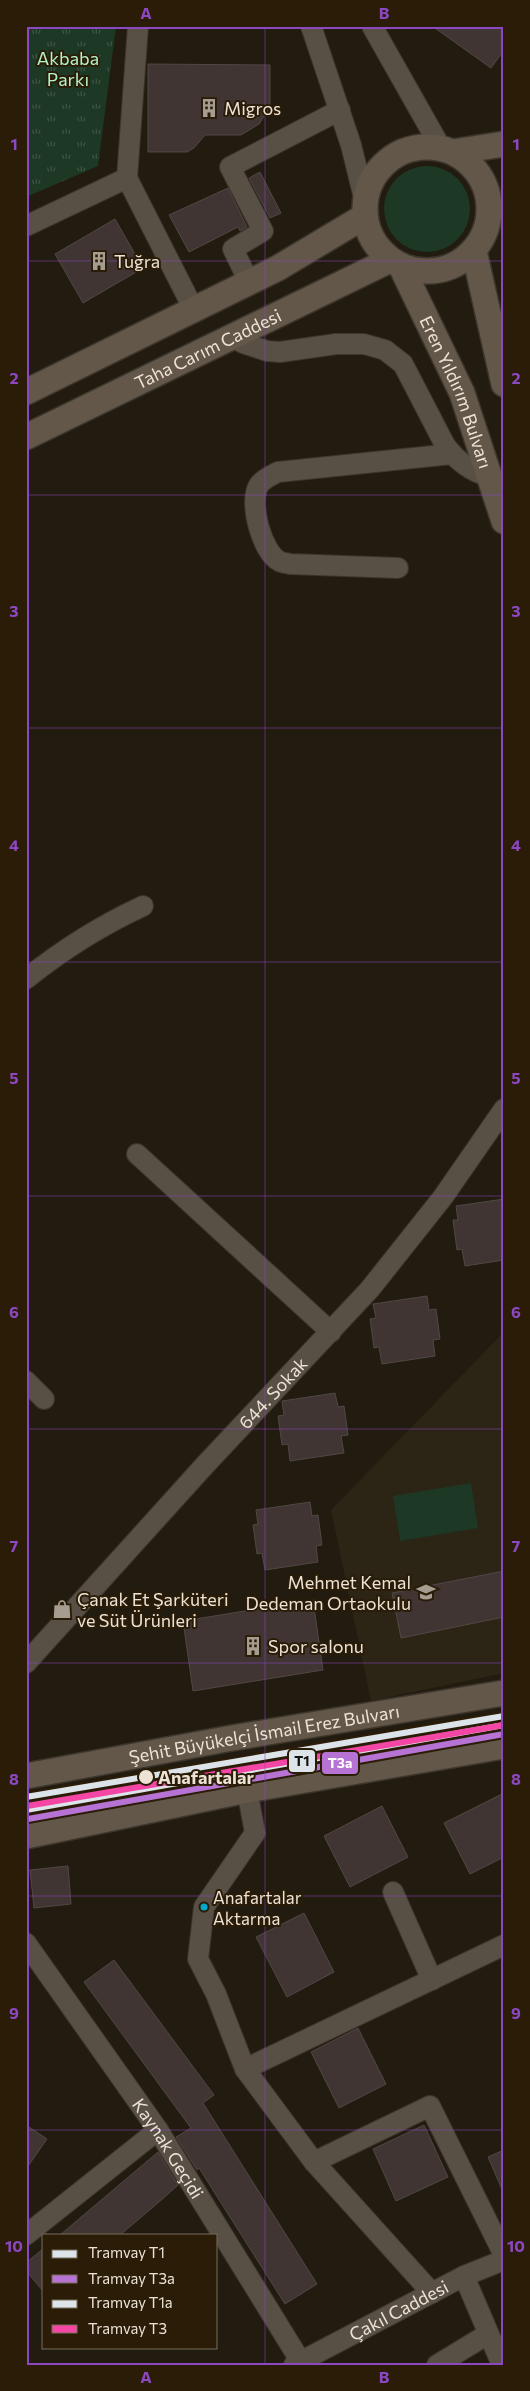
<svg xmlns="http://www.w3.org/2000/svg" width="530" height="2391" viewBox="0 0 530 2391" font-family="Commissioner,sans-serif">
<style>
.education{fill:#2c2414}
.grass{fill:#1d3825}
.park{fill:url(#park-tufts)}
.building{fill:#403533;stroke:#504845}
.lines{fill:none;stroke-linecap:round;stroke-linejoin:round}
.minor-casing{stroke:#3d362d;stroke-width:22}
.major-casing{stroke:#3d362d;stroke-width:28}
.minor{stroke:#584f45;stroke-width:20}
.major{stroke:#635749;stroke-width:25}
.tram-1-casing{stroke:#2a1c07;stroke-width:10}
.tram-2-casing{stroke:#2a1c07;stroke-width:10}
.tram-3-casing{stroke:#2a1c07;stroke-width:10}
.tram-4-casing{stroke:#2a1c07;stroke-width:10}
.tram-1{stroke:#dce3e9;stroke-width:6}
.tram-2{stroke:#b673d3;stroke-width:6}
.tram-3{stroke:#dce3e9;stroke-width:6}
.tram-4{stroke:#f346a5;stroke-width:6}
.grid{fill:none;stroke:#8c47c2;stroke-width:1;stroke-opacity:0.55}
.stop-dot{fill:#ece3d6;stroke:#2a1c07;stroke-width:2}
.bus-dot{fill:#00a9ce;stroke:#2a1c07;stroke-width:2}
.labels{text-anchor:middle;dominant-baseline:central;stroke-width:4;stroke-linejoin:round;paint-order:stroke}
.bus-label{font-size:17px;fill:#ece3d6;stroke:#2a1c07;text-anchor:start}
.park-label{font-size:18px;fill:#b3f3c6;stroke:#2a1c07}
.poi-label{font-size:18px;fill:#ece3d6;stroke:#2a1c07;text-anchor:start}
.street-label{font-size:18px;fill:#ece3d6;stroke:#2a1c07}
.stop-label{font-size:18px;font-weight:bold;fill:#ece3d6;stroke:#2a1c07;text-anchor:start}
.line-badge{stroke:#2a1c07;stroke-width:2}
.badge-label{font-size:14px;text-anchor:middle;font-weight:bold;fill:#fff}
.pale-badge-label{font-size:14px;text-anchor:middle;font-weight:bold;fill:#111}
.neatline{fill:none;stroke:#8c47c2;stroke-width:2}
.grid-label{font-size:16px;text-anchor:middle;font-weight:bold;fill:#8c47c2}
</style>
<defs>
<pattern id="park-tufts" width="24" height="20" patternUnits="userSpaceOnUse" patternTransform="scale(1.25)"><rect width="24" height="20" fill="#1d3825"/><path d="M3 7l-1-3M5 7V3M7 7l1-3M15 17l-1-3M17 17v-4M19 17l1-3" fill="none" stroke="#3e5544"/></pattern>
</defs>
<rect width="100%" height="100%" fill="#221b0f"/>
<polygon class="education" points="504,1332 504,1673 371,1701 331,1510"/>
<g class="grass">
<circle cx="427" cy="209" r="43"/>
<polygon points="471,1483 478,1528 400,1541 393,1496"/>
</g>
<polygon class="park" points="26,26 116,26 98,166 26,197"/>
<g class="building">
<polygon points="432,26 504,26 504,50 491,68"/>
<polygon points="148,64 270,65 270,107 259,124 241,135 205,135 194,148 187,152 148,152"/>
<polygon points="260,172 281,213 270,218 249,178"/>
<polygon points="228,188 247,227 240,231 238,227 189,252 169,215"/>
<polygon points="115,219 143,268 83,303 55,254"/>
<polygon points="504,1199 504,1260 465,1266 462,1249 457,1250 453,1220 458,1220 456,1206"/>
<polygon points="427,1296 429,1310 436,1309 440,1339 433,1340 435,1356 382,1364 379,1347 374,1348 370,1319 376,1318 373,1304"/>
<polygon points="335,1393 338,1407 344,1406 348,1435 341,1436 344,1453 290,1461 288,1444 282,1445 278,1416 284,1415 282,1401"/>
<polygon points="310,1502 312,1516 318,1515 322,1545 316,1546 318,1562 265,1570 262,1553 257,1554 253,1525 258,1524 256,1510"/>
<polygon points="504,1571 504,1617 401,1638 392,1593"/>
<polygon points="313,1600 323,1670 193,1691 183,1621"/>
<polygon points="504,1793 504,1857 470,1874 444,1823"/>
<polygon points="382,1806 408,1857 350,1887 324,1836"/>
<polygon points="68,1866 71,1904 34,1908 30,1870"/>
<polygon points="304,1913 334,1972 287,1997 256,1937"/>
<polygon points="114,1960 214,2095 203,2103 317,2284 285,2304 199,2168 197,2170 176,2137 191,2128 84,1982"/>
<polygon points="358,2028 386,2084 339,2108 311,2052"/>
<polygon points="26,2125 47,2139 26,2169"/>
<polygon points="424,2125 448,2177 396,2201 373,2149"/>
<polygon points="504,2150 504,2194 488,2157"/>
<polygon points="158,2152 178,2185 159,2202 120,2235 60,2235"/>
<polygon points="44,2248 44,2292 26,2271 26,2263"/>
</g>
<g class="lines">
<g class="minor-casing">
<g id="minor">
<polyline points="138,26 127,178 193,308"/>
<polyline points="311,26 351,145 365,202"/>
<polyline points="372,26 441,148"/>
<polyline points="26,226 127,178"/>
<polyline points="249,282 233,249 263,231 230,167 340,110"/>
<path d="M231 336 243 343 267 351 280 352 336 344H364L385 350 403 364 445 445C457 461 470 471 490 477"/>
<path d="M398 568 290 564C287 563 282 563 279 561 262 552 248 502 259 485 263 479 272 475 278 472L452 454"/>
<path d="M26 979C62 950 102 925 143 906"/>
<polyline points="137,1154 331,1332"/>
<polyline points="26,1381 44,1399"/>
<path id="s1" d="M26 1663 205 1465 370 1289 443 1197 504 1109"/>
<polyline points="247,1790 255,1833 204,1907 198,1959 216,1994 245,2069 314,2162 432,2293"/>
<polyline points="393,1892 432,1980"/>
<path id="s2" d="M26 1943 158 2130 301 2362"/>
<polyline points="245,2069 504,1945"/>
<polyline points="314,2162 430,2106 504,2255"/>
<polyline points="26,2235 158,2130"/>
<polyline points="464,2276 502,2365"/>
<path id="s3" d="M294 2365 464 2276 504 2260"/>
<polyline points="437,2365 488,2334"/>
</g>
</g>
<g class="major-casing">
<g id="major">
<circle cx="427" cy="209" r="62"/>
<polyline points="453,152 504,144"/>
<polyline points="474,251 504,384"/>
<path id="s4" d="M401 266 462 393 504 521"/>
<polyline points="26,392 278,268 365,216"/>
<path id="s5" d="M26 437 390 260"/>
<path id="s6" d="M26 1776 232 1738 504 1693"/>
<polyline points="26,1836 247,1790 504,1746"/>
</g>
</g>
<use href="#minor" class="minor"/>
<use href="#major" class="major"/>
<g class="tram-1-casing">
<polyline id="tram-1" points="26,1810 504,1725"/>
</g>
<g class="tram-2-casing">
<polyline id="tram-2" points="28,1819 504,1734"/>
</g>
<g class="tram-3-casing">
<polyline id="tram-3" points="26,1797 504,1716"/>
</g>
<g class="tram-4-casing">
<polyline id="tram-4" points="27,1806 504,1725"/>
</g>
<use href="#tram-1" class="tram-1"/>
<use href="#tram-2" class="tram-2"/>
<use href="#tram-3" class="tram-3"/>
<use href="#tram-4" class="tram-4"/>
</g>
<path class="grid" d="M265 26V2365M26 261H504M26 495H504M26 728H504M26 962H504M26 1196H504M26 1429H504M26 1663H504M26 1896H504M26 2130H504"/>
<defs>
<g id="building-bare" transform="scale(1.5)"><path d="M-4-6H4V6H1V3H-1V6H-4ZM-2.5-4.3h1.7v1.8h-1.7ZM.8-4.3h1.7v1.8H.8ZM-2.5-1h1.7V.8h-1.7ZM.8-1h1.7V.8H.8Z" fill="#a59d90" stroke="#2a1c07" stroke-width="2.5" paint-order="stroke"/></g>
<g id="school-bare" transform="scale(1.5)"><path d="M0-5L7-2L0 1L-7-2ZM-4 1L0 2.5L4 1V4Q0 6-4 4Z" fill="#a59d90" stroke="#2a1c07" stroke-width="2.5" paint-order="stroke"/></g>
<g id="shop-bare" transform="scale(1.5)"><path d="M-5-2.5h2.3a2.7 3.5 0 0 1 5.4 0H5L5.5 6h-11ZM-1.5-2.5h3a1.5 2.3 0 0 0-3 0Z" fill="#a59d90" stroke="#2a1c07" stroke-width="2.5" paint-order="stroke"/></g>
</defs>
<g fill-rule="evenodd">
<use href="#building-bare" x="209" y="108"/>
<use href="#building-bare" x="99" y="261"/>
<use href="#school-bare" x="426" y="1592"/>
<use href="#shop-bare" x="62" y="1609"/>
<use href="#building-bare" x="253" y="1646"/>
</g>
<circle class="stop-dot" cx="146" cy="1777" r="8"/>
<circle class="bus-dot" cx="204" cy="1907" r="4.5"/>
<g class="labels">
<g class="bus-label">
<text x="213" y="1897">Anafartalar<tspan x="213" dy="21">Aktarma</tspan></text>
</g>
<g class="park-label">
<text x="68" y="58">Akbaba<tspan x="68" dy="21">Parkı</tspan></text>
</g>
<g class="poi-label">
<text x="224" y="108">Migros</text>
<text x="114" y="261">Tuğra</text>
<text x="411" y="1582" text-anchor="end">Mehmet Kemal<tspan x="411" dy="21">Dedeman Ortaokulu</tspan></text>
<text x="77" y="1599">Çanak Et Şarküteri<tspan x="77" dy="21">ve Süt Ürünleri</tspan></text>
<text x="268" y="1646">Spor salonu</text>
</g>
<g class="street-label">
<text stroke="none"><textPath href="#s5" startOffset="202">Taha Carım Caddesi</textPath></text>
<text stroke="none"><textPath href="#s4" startOffset="138">Eren Yıldırım Bulvarı</textPath></text>
<text stroke="none"><textPath href="#s1" startOffset="366">644. Sokak</textPath></text>
<text stroke="none"><textPath href="#s6" startOffset="242">Şehit Büyükelçi İsmail Erez Bulvarı</textPath></text>
<text stroke="none"><textPath href="#s2" startOffset="250">Kaynak Geçidi</textPath></text>
<text stroke="none"><textPath href="#s3" startOffset="118">Çakıl Caddesi</textPath></text>
</g>
<g class="stop-label">
<text x="158" y="1777">Anafartalar</text>
</g>
</g>
<g class="line-badge">
<rect x="288" y="1749" width="28" height="24" rx="5" fill="#dce3e9"/>
<rect x="321" y="1751" width="38" height="24" rx="5" fill="#b673d3"/>
</g>
<g class="badge-label">
<text x="340" y="1768">T3a</text>
</g>
<g class="pale-badge-label">
<text x="302" y="1766">T1</text>
</g>
<rect width="530" height="2391" fill="none" stroke="#2a1c07" stroke-width="55"/>
<rect x="42" y="2234" width="175" height="115" fill="#2a1c07" stroke="#786c5a"/>
<rect x="52" y="2250" width="25" height="8" fill="#dce3e9" stroke="#786c5a"/>
<text x="88" y="2258" font-size="15" fill="#ece3d6">Tramvay T1</text>
<rect x="52" y="2275" width="25" height="8" fill="#b673d3" stroke="#786c5a"/>
<text x="88" y="2284" font-size="15" fill="#ece3d6">Tramvay T3a</text>
<rect x="52" y="2300" width="25" height="8" fill="#dce3e9" stroke="#786c5a"/>
<text x="88" y="2308" font-size="15" fill="#ece3d6">Tramvay T1a</text>
<rect x="52" y="2325" width="25" height="8" fill="#f346a5" stroke="#786c5a"/>
<text x="88" y="2334" font-size="15" fill="#ece3d6">Tramvay T3</text>
<rect x="28" y="28" width="474" height="2336" class="neatline"/>
<g class="grid-label">
<text x="146" y="19">A</text>
<text x="384" y="19">B</text>
<text x="14" y="150">1</text>
<text x="516" y="150">1</text>
<text x="14" y="384">2</text>
<text x="516" y="384">2</text>
<text x="14" y="617">3</text>
<text x="516" y="617">3</text>
<text x="14" y="851">4</text>
<text x="516" y="851">4</text>
<text x="14" y="1084">5</text>
<text x="516" y="1084">5</text>
<text x="14" y="1318">6</text>
<text x="516" y="1318">6</text>
<text x="14" y="1552">7</text>
<text x="516" y="1552">7</text>
<text x="14" y="1785">8</text>
<text x="516" y="1785">8</text>
<text x="14" y="2019">9</text>
<text x="516" y="2019">9</text>
<text x="14" y="2252">10</text>
<text x="516" y="2252">10</text>
<text x="146" y="2383">A</text>
<text x="384" y="2383">B</text>
</g>
</svg>
